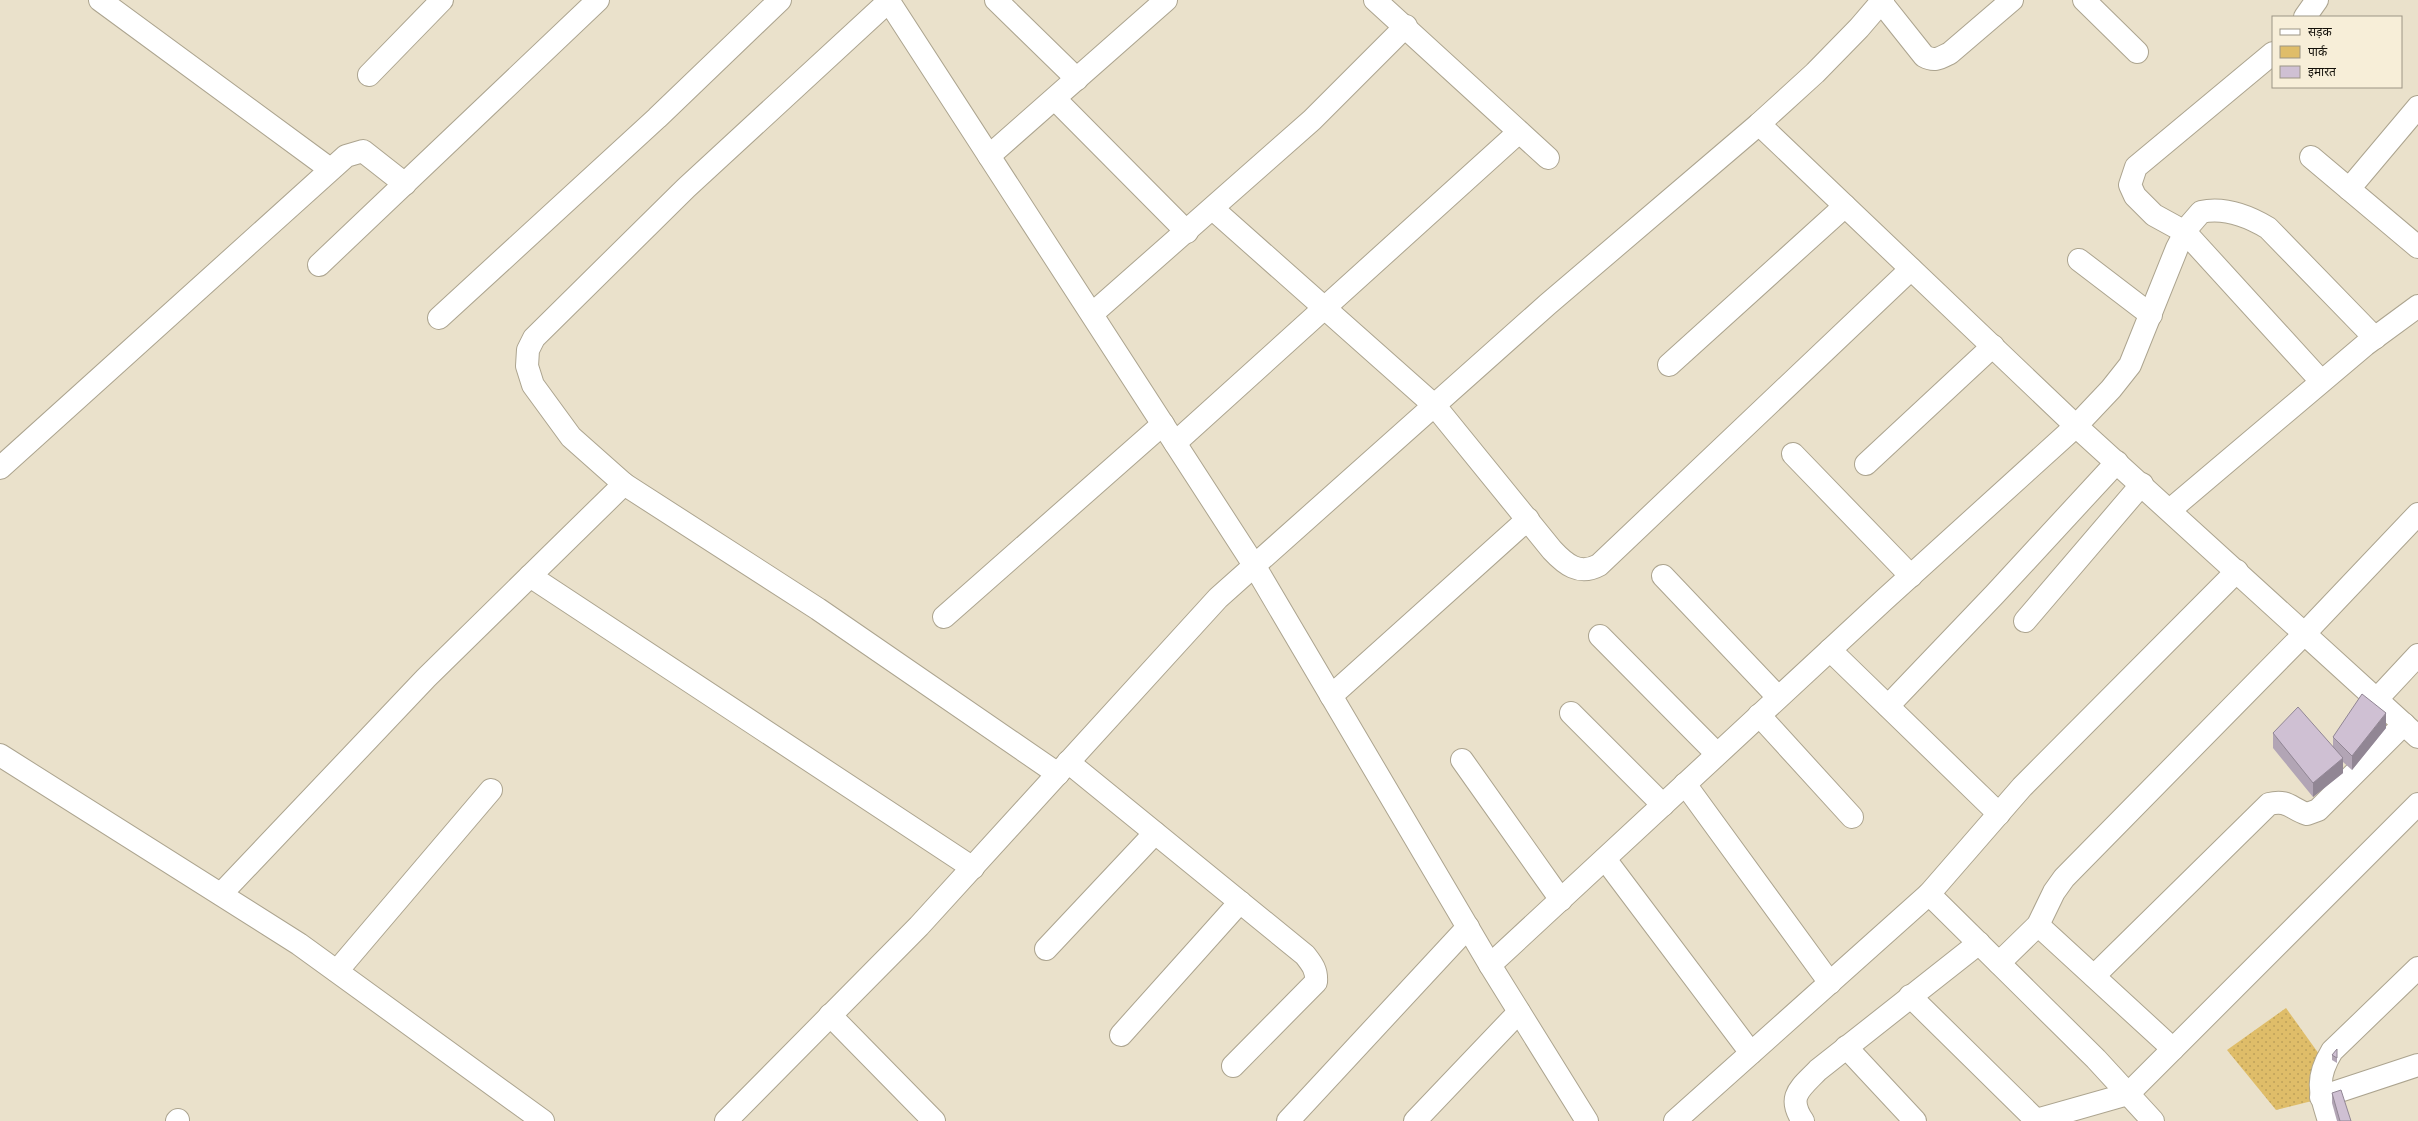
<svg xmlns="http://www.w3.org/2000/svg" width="2418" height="1121" viewBox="0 0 2418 1121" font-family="Rubik,'Noto Sans Devanagari',sans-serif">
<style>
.green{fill:url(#green-dots)}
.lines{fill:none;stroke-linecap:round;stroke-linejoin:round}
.minor-casing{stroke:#aca48f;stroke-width:24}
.minor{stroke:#fff;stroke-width:22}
.wall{fill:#b2a5b5}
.shaded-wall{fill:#918694}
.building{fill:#cfc0d3;stroke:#918694}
</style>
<defs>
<pattern id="green-dots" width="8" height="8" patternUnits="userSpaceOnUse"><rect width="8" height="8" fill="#dfbd69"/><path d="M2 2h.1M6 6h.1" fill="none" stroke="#bea15a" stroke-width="1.8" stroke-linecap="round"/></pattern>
</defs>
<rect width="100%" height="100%" fill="#eae1cb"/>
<polygon class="green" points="2286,1008 2319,1054 2316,1100 2276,1110 2227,1050"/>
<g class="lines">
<g class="minor-casing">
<g id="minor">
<polyline points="100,0 330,169"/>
<polyline points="888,0 1254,565 1490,965 1587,1121"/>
<polyline points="996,0 1077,79"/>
<polyline points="1375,0 1548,158"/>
<polyline points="2084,0 2137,52"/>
<polyline points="889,1 686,188 534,338 528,350 527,366 533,385 571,437 624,484 818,609 1058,774"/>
<path d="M1881 2 1924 56C1935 62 1940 58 1950 53L2012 0"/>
<polyline points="2305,17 2317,0"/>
<polyline points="2273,53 2136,167 2130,185 2135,196 2154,215 2185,232 2321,381"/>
<polyline points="369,75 442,0"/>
<polyline points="1055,99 1187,232"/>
<polyline points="1759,124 2076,426 2418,737"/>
<polyline points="989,156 1166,0"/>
<polyline points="2311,157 2418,247"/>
<polyline points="2349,189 2418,107"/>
<path d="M1213 209 1435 406 1552 550C1565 564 1579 576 1599 565L1911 269"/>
<polyline points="2079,260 2151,315"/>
<polyline points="319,265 598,0"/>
<polyline points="1092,314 1312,120 1406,26"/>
<polyline points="439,318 657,118 780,0"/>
<polyline points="1669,365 1845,206"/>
<polyline points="1175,443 1519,132"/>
<polyline points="1793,454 1911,576"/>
<polyline points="1866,464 1993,346"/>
<polyline points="0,468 346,156 363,151 405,184"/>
<polyline points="2170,510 2365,345 2418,306"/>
<polyline points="530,576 973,868"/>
<polyline points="1663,576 1778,697"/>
<polyline points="944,617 1163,424"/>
<polyline points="2025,621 2142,484"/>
<polyline points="1600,636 1717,754"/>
<polyline points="1830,650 1999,814"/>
<polyline points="1331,696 1528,519"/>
<polyline points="2377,699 2418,655"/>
<polyline points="1888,706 1995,594 2117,462"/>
<polyline points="1571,713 1663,805"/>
<polyline points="1759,715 1852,817"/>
<polyline points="0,755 299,944 543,1121"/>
<polyline points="1462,760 1561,900"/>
<path d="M1068 762 1305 955C1312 964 1317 970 1316 982L1233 1066"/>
<polyline points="1685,784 1830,983"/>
<polyline points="1605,859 1751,1053"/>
<polyline points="221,894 426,678 624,484"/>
<polyline points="1929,894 2096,1059 2153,1121"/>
<polyline points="2038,925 2173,1049"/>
<polyline points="1046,949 1155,833"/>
<polyline points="1999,963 2038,925 2054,892 2064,878 2305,633 2418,514"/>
<path d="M1490 965 1884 600 2076 426 2111 389 2130 365 2177 248 2188 227 2201 212C2224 207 2248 216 2268 228L2375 338"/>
<polyline points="337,971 491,790"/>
<path d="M2094 976 2269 804C2288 799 2291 809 2307 814L2318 810 2404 724"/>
<polyline points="1910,996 2036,1120"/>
<polyline points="830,1015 934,1121"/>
<polyline points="1121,1035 1240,902"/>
<polyline points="1846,1047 1915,1121"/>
<polyline points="2321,1097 2418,1065"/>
<polyline points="177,1121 178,1120"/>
<polyline points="726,1121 919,926 1218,598 1548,304 1759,124 1815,73 1859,28 1883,0"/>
<polyline points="1288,1121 1468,927"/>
<polyline points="1415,1121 1519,1012"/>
<polyline points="1675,1121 1929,894 2022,787 2237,571"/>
<path d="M1803 1121C1786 1096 1801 1088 1818 1070L1979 943"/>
<polyline points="2033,1121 2128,1094 2418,804"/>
<path d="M2329 1121C2320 1092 2315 1079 2332 1051L2418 968"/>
</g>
</g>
<use href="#minor" class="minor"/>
</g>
<g class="wall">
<polygon points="2386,728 2352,770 2343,762 2343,773 2313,797 2273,748 2273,733 2333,746 2333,737"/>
<polygon points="2337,1049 2337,1063 2332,1060 2332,1055"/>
<polygon points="2332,1093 2351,1121 2337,1121 2332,1103"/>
</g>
<g class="shaded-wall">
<polygon points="2386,713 2386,728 2352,770 2352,756"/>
<polygon points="2343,758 2343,773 2313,797 2313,783"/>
</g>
<g class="building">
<polygon points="2362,694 2386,713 2352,756 2333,737"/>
<polygon points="2298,707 2343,758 2313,783 2273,733"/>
<polygon points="2337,1049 2337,1058 2332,1055"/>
<polygon points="2341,1090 2351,1121 2340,1121 2332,1093"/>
</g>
<rect x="2272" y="16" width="130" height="72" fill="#f7eed8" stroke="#9c9585"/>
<rect x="2280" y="29" width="20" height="6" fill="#ffffff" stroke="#9c9585"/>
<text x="2308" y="36" font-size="12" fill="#131009">सड़क</text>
<rect x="2280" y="46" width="20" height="12" fill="#dfbd69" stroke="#9c9585"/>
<text x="2308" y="56" font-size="12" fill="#131009">पार्क</text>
<rect x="2280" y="66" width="20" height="12" fill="#cfc0d3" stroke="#9c9585"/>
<text x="2308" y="76" font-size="12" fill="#131009">इमारत</text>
</svg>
